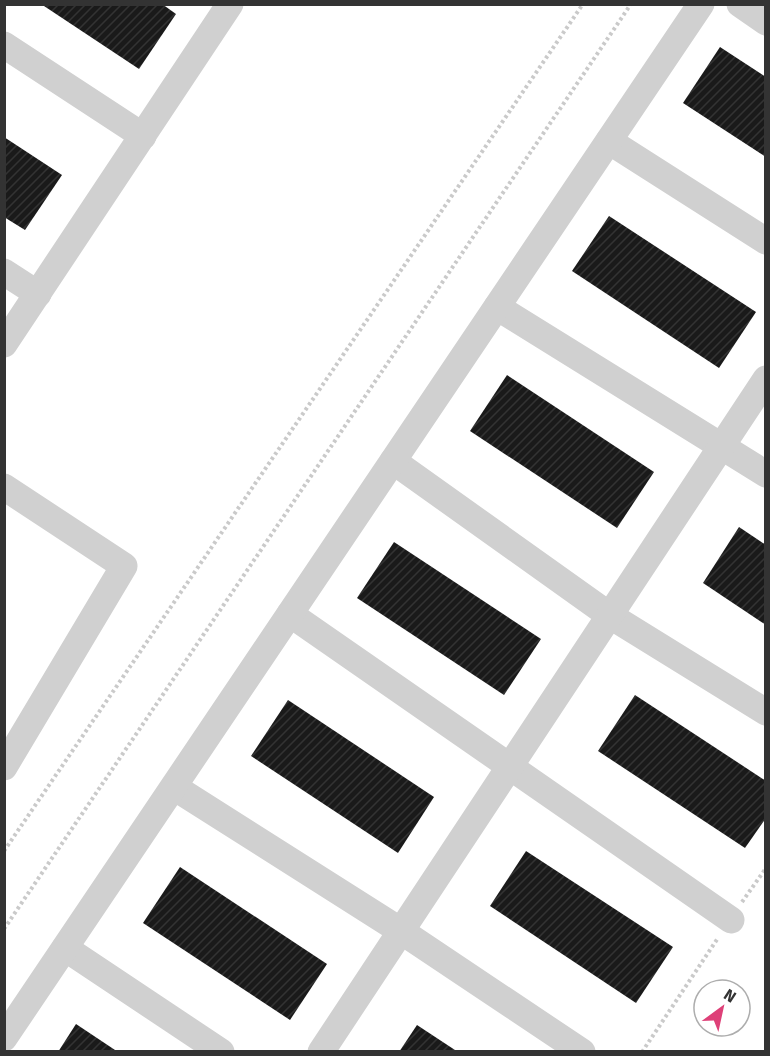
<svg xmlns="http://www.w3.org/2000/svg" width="770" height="1056" viewBox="0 0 770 1056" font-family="'Fira Sans',sans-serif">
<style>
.building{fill:url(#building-hatch)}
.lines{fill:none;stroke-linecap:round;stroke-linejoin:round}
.path{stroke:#cacaca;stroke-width:4;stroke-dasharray:3 3;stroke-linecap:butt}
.minor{stroke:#d0d0d0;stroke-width:27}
</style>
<defs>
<pattern id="building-hatch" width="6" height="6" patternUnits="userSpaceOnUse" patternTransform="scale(1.5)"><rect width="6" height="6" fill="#1a1a1a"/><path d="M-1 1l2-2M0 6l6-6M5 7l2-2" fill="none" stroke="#333"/></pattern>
</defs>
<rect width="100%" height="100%" fill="#fff"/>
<g class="building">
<polygon points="41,4 162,4 176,14 139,69"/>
<polygon points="720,47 766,77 766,157 683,103"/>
<polygon points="4,137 62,175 25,230 4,217"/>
<polygon points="609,216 756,312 719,368 572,271"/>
<polygon points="507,375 654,472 617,528 470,431"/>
<polygon points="739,527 766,545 766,625 703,583"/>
<polygon points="394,542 541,639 504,695 357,598"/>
<polygon points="635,695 766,781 766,818 745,848 598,751"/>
<polygon points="288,700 434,797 398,853 251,756"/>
<polygon points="526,851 673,947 636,1003 490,906"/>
<polygon points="180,867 327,964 290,1020 143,923"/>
<polygon points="76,1024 118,1052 58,1052"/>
<polygon points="417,1025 458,1052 399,1052"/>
</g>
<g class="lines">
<g class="path">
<polyline points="4,851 583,4"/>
<polyline points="742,902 766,868"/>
<polyline points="4,929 631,4"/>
<polyline points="642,1052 718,938"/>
</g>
<g class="minor">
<polyline points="740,4 766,22"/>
<polyline points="4,45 143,136"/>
<polyline points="609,141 766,241"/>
<polyline points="4,272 38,294"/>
<polyline points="497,307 766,474"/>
<polyline points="4,344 230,4"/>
<polyline points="393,461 609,615 766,712"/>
<polyline points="4,487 124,566 4,767"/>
<polyline points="290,614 731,920"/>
<polyline points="174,787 401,931 582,1052"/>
<polyline points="65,948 221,1052"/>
<polyline points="4,1038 701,4"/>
<polyline points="321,1052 766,379"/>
</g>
</g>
<rect width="770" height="1056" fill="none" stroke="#333333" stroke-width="12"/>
<g transform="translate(722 1008) rotate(33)"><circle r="28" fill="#ffffff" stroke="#adadad" stroke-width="1.5"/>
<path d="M0-4.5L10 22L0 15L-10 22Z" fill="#de4078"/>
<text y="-9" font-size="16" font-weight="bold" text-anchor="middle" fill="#333333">N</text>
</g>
</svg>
